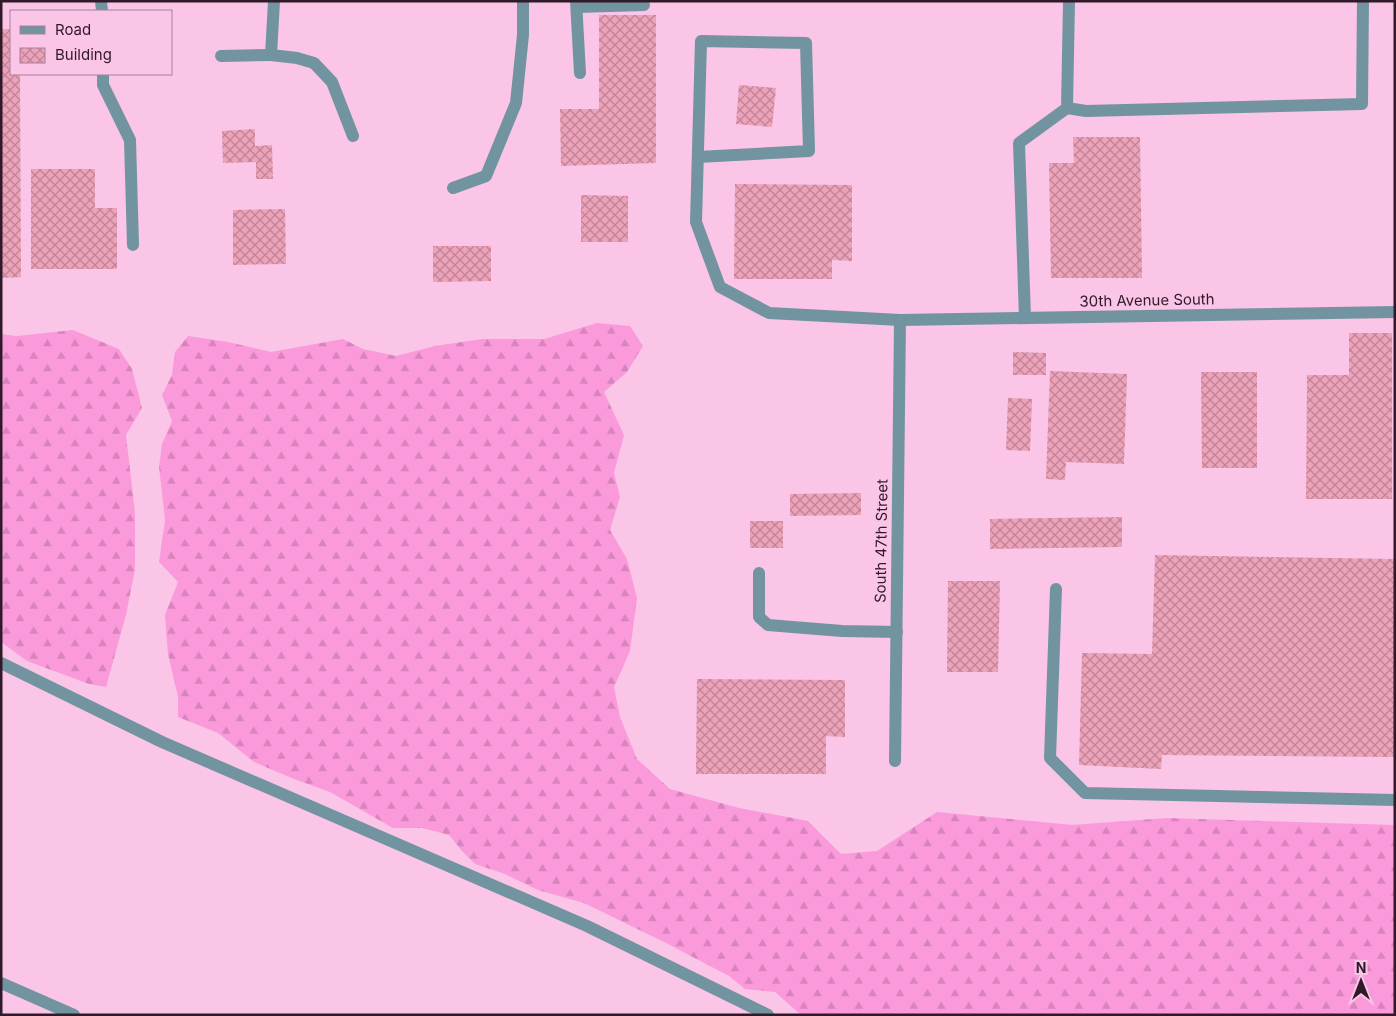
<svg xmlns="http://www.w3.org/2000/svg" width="1396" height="1016" viewBox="0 0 1396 1016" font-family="Inter,sans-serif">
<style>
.forest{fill:url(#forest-firs)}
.building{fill:url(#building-cross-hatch)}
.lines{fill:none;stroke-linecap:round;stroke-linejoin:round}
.minor{stroke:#7294a0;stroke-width:12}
.labels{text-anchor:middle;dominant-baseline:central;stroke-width:4;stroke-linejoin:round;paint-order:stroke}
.street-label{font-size:15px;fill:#301929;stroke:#fac5e7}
</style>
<defs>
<pattern id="forest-firs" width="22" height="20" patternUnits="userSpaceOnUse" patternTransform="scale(1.25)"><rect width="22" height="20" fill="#fb9adb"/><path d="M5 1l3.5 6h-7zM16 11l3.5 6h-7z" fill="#d784bc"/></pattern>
<pattern id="building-cross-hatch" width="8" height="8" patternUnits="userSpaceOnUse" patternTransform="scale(1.25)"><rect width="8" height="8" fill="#eca2b8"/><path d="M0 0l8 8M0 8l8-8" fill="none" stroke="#c08396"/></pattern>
</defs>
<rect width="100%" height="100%" fill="#fac5e7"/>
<g class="forest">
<polygon points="597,323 630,326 643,346 627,372 604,392 624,435 614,473 620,497 610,530 627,559 637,598 630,651 614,687 620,717 637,759 670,789 739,808 808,821 841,854 877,851 937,812 1072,825 1167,818 1395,825 1395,1015 801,1015 775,992 745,989 729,976 666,943 584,903 538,890 505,874 475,864 462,851 449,835 422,828 393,828 330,792 294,779 254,762 218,733 178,717 178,697 168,654 165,615 178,582 159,562 165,520 159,467 162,444 172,421 162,395 172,375 175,352 188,336 228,342 271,352 343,339 363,349 396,356 435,346 482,339 544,339"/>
<polygon points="73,330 119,349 132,369 142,408 126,435 135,513 135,569 126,615 106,687 89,684 27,661 1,642 1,334 17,336"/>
</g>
<g class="building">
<polygon points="599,15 656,15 656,163 561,166 560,109 599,109"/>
<polygon points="1,29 11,29 11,74 20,74 21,277 1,278"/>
<polygon points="739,85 776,88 772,127 736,124"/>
<polygon points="255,129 255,146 272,145 273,179 256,179 256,162 223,163 222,131"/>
<polygon points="1073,137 1140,137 1142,278 1051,278 1049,163 1074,163"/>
<polygon points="31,169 95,169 95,208 117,208 117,269 31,269"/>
<polygon points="735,184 852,185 852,261 832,260 832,279 734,279"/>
<polygon points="581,195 628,196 628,242 581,242"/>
<polygon points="285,209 286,264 233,265 233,210"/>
<polygon points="433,246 491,246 491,281 433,282"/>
<polygon points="1349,333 1392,333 1392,499 1306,499 1307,375 1349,375"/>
<polygon points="1013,352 1046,353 1046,375 1013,375"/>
<polygon points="1050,371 1127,374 1124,464 1066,462 1065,480 1046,479"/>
<polygon points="1201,372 1257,372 1257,468 1202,468"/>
<polygon points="1008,398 1032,399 1030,451 1006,450"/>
<polygon points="861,493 861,515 790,516 790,494"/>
<polygon points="1122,517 1122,547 990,549 990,519"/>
<rect x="750" y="521" width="33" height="27"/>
<polygon points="1155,555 1395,559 1395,757 1162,755 1161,769 1079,765 1082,653 1152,654"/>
<polygon points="948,581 1000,581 998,672 947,672"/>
<polygon points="697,679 845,680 845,737 826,736 826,774 696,774"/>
</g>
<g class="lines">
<g class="minor">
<polyline points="101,1 102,11"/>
<polyline points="274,1 271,55 297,58 314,63 332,82 353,136"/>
<polyline points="576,1 580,73"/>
<polyline points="577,7 644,5"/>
<polyline points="221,56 271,55"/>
<polyline points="103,74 103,85 130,140 133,245"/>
<polyline points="1067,108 1086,111 1362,104 1363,1"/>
<polyline points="698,157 809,151 806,43 701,41 696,222 720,287 769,313 900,320 1395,312"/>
<polyline points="453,188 486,176 516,103 523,35 523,1"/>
<polyline points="1025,318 1019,143 1067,108 1069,1"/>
<polyline points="759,573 759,617 768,625 842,631 897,632"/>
<polyline points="1056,589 1050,758 1085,793 1395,800"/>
<polyline points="1,663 162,742 587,926 768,1015"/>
<polyline points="895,761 900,320"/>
<polyline points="1,983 74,1015"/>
</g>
</g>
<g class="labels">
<g class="street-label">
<text transform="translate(1147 300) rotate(-1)">30th Avenue South</text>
<text transform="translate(881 541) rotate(-89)">South 47th Street</text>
</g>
</g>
<rect width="1396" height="1016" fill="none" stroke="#301929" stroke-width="5"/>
<rect x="10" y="10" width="162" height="65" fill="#fac5e7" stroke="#a9809b"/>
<rect x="20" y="26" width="25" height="8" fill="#7294a0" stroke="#a9809b"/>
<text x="55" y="35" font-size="15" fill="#301929">Road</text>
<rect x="20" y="48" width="25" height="15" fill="url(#building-cross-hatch)" stroke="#a9809b"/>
<text x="55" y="60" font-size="15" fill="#301929">Building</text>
<g transform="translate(1361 981)" stroke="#fac5e7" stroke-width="4" paint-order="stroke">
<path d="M0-4L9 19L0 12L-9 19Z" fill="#301929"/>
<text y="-8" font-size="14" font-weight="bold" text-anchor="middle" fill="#301929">N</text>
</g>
</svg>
